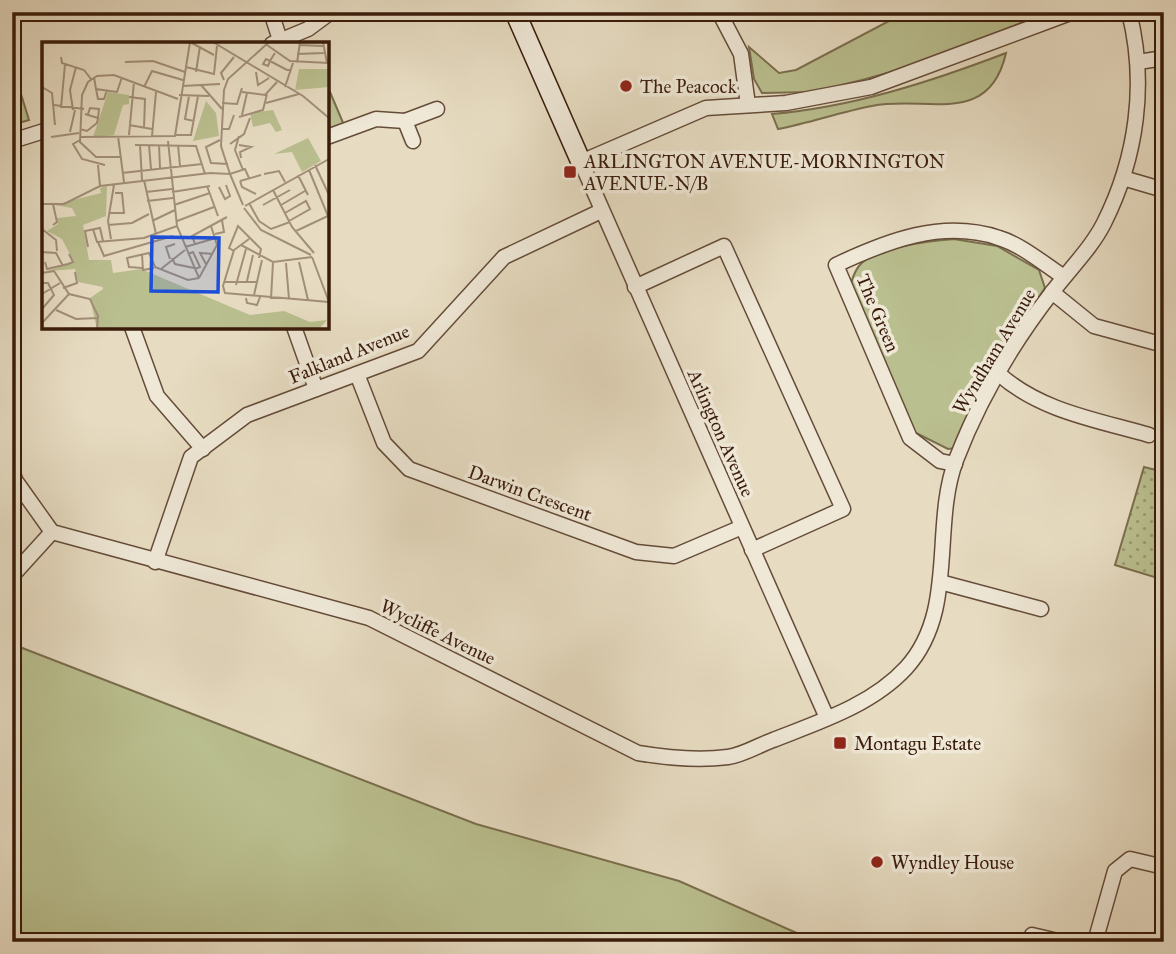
<svg xmlns="http://www.w3.org/2000/svg" width="1176" height="954" viewBox="0 0 1176 954" font-family="'IM FELL Great Primer',serif">
<style>
.grass{fill:#babf8f;stroke:#7a6e4d;stroke-width:2}
.park{fill:url(#park-dots);stroke:#7a6e4d;stroke-width:2}
.lines{fill:none;stroke-linecap:round;stroke-linejoin:round}
.street-casing{stroke:#654c39;stroke-width:17}
.secondary-casing{stroke:#3a1c0b;stroke-width:22}
.street{stroke:#efe8d7;stroke-width:14}
.secondary{stroke:#efe8d7;stroke-width:19}
.poi-dot{fill:#8f2418;stroke:#efe8d7;stroke-width:2.5}
.labels{text-anchor:middle;dominant-baseline:central;stroke-width:7;stroke-linejoin:round;paint-order:stroke}
.poi-label{font-size:19px;fill:#3a1c0b;stroke:#efe8d7;text-anchor:start}
.street-label{font-size:19px;fill:#3a1c0b;stroke:#efe8d7}
.inset-road{fill:none;stroke:#a28f79;stroke-width:2}
.view{fill:#1d4ed8;fill-opacity:0.15;stroke:#1d4ed8;stroke-width:3.5}
.inset-edge{fill:none;stroke:#3a1c0b;stroke-width:3.5}
</style>
<defs>
<pattern id="park-dots" width="8" height="8" patternUnits="userSpaceOnUse" patternTransform="scale(1.75)"><rect width="8" height="8" fill="#babf8f"/><path d="M2 2h.1M6 6h.1" fill="none" stroke="#989a73" stroke-width="1.8" stroke-linecap="round"/></pattern>
</defs>
<rect width="100%" height="100%" fill="#e7dcc2"/>
<filter id="stains"><feTurbulence type="fractalNoise" baseFrequency=".00286" numOctaves="4"/><feColorMatrix values="0 0 0 0 .2 0 0 0 0 .09 0 0 0 0 .02 0 0 0 .5 -.17"/></filter>
<radialGradient id="worn" r=".72"><stop offset=".6" stop-color="#630" stop-opacity="0"/><stop offset="1" stop-color="#630" stop-opacity=".3"/></radialGradient>
<g class="grass">
<polygon points="906,12 1049,12 913,66 862,80 813,92 762,93 754,79 749,47 779,73 796,70"/>
<path d="M1006 53C989 128 926 95 872 106 840 112 810 123 778 129L772 114C853 107 930 82 1006 53Z"/>
<polygon points="12,65 29,120 12,125"/>
<polygon points="327,85 344,125 327,131"/>
<path d="M954 239 997 246 1039 270 1045 288 985 379 956 448 948 449 910 430 850 286C852 280 854 272 859 266 873 247 931 241 954 239Z"/>
<polygon points="12,644 476,824 679,881 817,942 12,942"/>
</g>
<polygon class="park" points="1144,467 1164,472 1164,580 1115,565"/>
<g class="lines">
<g class="street-casing">
<g id="street">
<polyline points="271,12 280,40"/>
<polyline points="719,12 741,54 748,105"/>
<polyline points="272,44 308,29 331,12"/>
<polyline points="1138,62 1164,58"/>
<polyline points="327,137 376,119 405,121"/>
<polyline points="12,141 44,131"/>
<polyline points="413,141 405,121 437,109"/>
<polyline points="1123,178 1164,190"/>
<polyline points="635,287 724,246 843,509 752,550"/>
<polyline points="1052,292 1094,326 1164,345"/>
<polyline points="132,327 157,396 203,449"/>
<polyline points="294,327 316,389"/>
<polyline points="357,374 384,443 409,469 636,552 674,556 742,527"/>
<path d="M999 374C1040 411 1097 420 1149 435"/>
<path d="M955 464 940 461 910 438 836 265C887 241 942 219 999 238 1022 245 1044 264 1064 277"/>
<path d="M12 468 15 480 52 532 369 618 638 753C668 758 698 761 728 757 743 755 759 745 773 740 819 722 872 705 906 668 958 611 931 527 956 460 979 400 1014 341 1053 291 1070 269 1092 247 1104 223 1137 157 1147 83 1129 12"/>
<polyline points="155,562 191,457 247,415 418,351 504,257 601,211"/>
<polyline points="12,576 52,532"/>
<polyline points="940,582 1041,609"/>
<polyline points="827,718 581,162 706,108 786,103 871,87 1073,12"/>
<polyline points="1032,935 1062,942"/>
<polyline points="1095,942 1115,871 1130,859 1164,867"/>
</g>
</g>
<g class="secondary-casing">
<polyline id="secondary" points="515,12 581,162"/>
</g>
<use href="#street" class="street"/>
<use href="#secondary" class="secondary"/>
</g>
<g class="poi-dot">
<circle cx="626" cy="86" r="7"/>
<rect x="563" y="165" width="14" height="14" rx="3.5"/>
<rect x="833" y="736" width="14" height="14" rx="3.5"/>
<circle cx="877" cy="862" r="7"/>
</g>
<g class="labels">
<g class="poi-label">
<text x="640" y="86">The Peacock</text>
<text x="584" y="161">ARLINGTON AVENUE-MORNINGTON<tspan x="584" dy="22">AVENUE-N/B</tspan></text>
<text x="854" y="743">Montagu Estate</text>
<text x="891" y="862">Wyndley House</text>
</g>
<g class="street-label">
<text transform="translate(878 313) rotate(67)">The Green</text>
<text transform="translate(994 351) rotate(-59)">Wyndham Avenue</text>
<text transform="translate(349 354) rotate(-22)">Falkland Avenue</text>
<text transform="translate(721 433) rotate(66)">Arlington Avenue</text>
<text transform="translate(530 493) rotate(20)">Darwin Crescent</text>
<text transform="translate(438 632) rotate(26)">Wycliffe Avenue</text>
</g>
</g>
<g transform="translate(42 42)">
<rect width="287" height="287" fill="#e7dcc2"/>
<path d="M69 218 71 231 99 227 208 273 242 269 268 280 285 278 277 287H55L48 256 61 247 51 222Z" fill="#babf8f"/>
<path d="M257 27H287V45L253 48ZM66 50 87 53V62L81 63 72 93 51 95ZM164 59 174 71 177 94 151 99ZM231 68 240 88 234 90 228 81 211 85 208 71ZM266 96 279 119 260 130 250 110 232 112ZM65 144 64 174 41 183 47 218H69L51 222 61 245 36 240 33 227 5 229 32 220 20 197 5 189 16 182 15 176 34 174 30 166 12 163 59 151 58 146Z" fill="#babf8f"/>
<path class="inset-road" d="M148 0 172 13M171 0 261 54 287 76M281 0 285 21M225 3 248 19 287 21M257 3 281 4M233 11 231 14 228 19 226 24 221 22 224 17 228 19 245 28H249M255 12 282 11M19 15 20 21 42 28 49 37M83 20 111 19 143 30M255 21 258 0M144 25 172 32 175 4M154 30 158 4M214 30 216 43 227 36M52 35 54 47 75 50 80 35M182 38 179 31 192 15M159 43 180 67M140 44 178 42M0 45 10 51 13 83M102 45 110 29 141 38M243 45 251 21M54 47 56 57H62L65 48M200 50 223 53 235 40M137 53 167 54M147 54 143 77 152 79M87 55 103 57 102 86M180 61 195 62 200 46M224 61 257 52M12 63 42 67M19 66 23 22M31 68 28 48 34 25M46 72 48 66 57 67 56 76M200 73 205 51M197 75 221 68 225 52M87 83 110 87M38 87 45 89 55 81 56 76 43 72M179 87H187L192 73M28 90 33 68M87 93 92 40M133 93H149L156 54M76 94 82 140M110 94 114 50M197 94 193 108 201 128M9 95 37 91M38 95 133 94 148 0M38 98 31 102 40 117 63 123M178 98 164 105 169 121 186 122M126 99 135 184 157 236M188 102 202 92 208 76M93 103 154 104 163 132M98 103 100 138M107 103 109 127M117 103 118 126M136 103 138 124M197 103 209 105 198 110 199 116M78 115H54L38 100 40 53 46 40 55 34 72 33 136 57M56 123 58 144M273 123 287 153M80 131 160 122M222 132 237 129 243 140M256 133 266 153M207 136 203 127 188 132 179 104 182 48 186 37 227 0M102 138 114 192M198 139 200 145 214 152M198 139 219 133M165 144 176 174M177 145 183 157 188 154 184 143M231 148 250 185 272 211M104 150 130 147M130 150 168 144M105 159 131 156M207 161 217 179 229 187 248 180M0 162H22L58 144 168 131 188 132 201 163M132 163 168 151M221 163 248 148M239 163 263 149M203 164 287 117M202 166 219 188 269 213M68 171H82L80 151H73M243 171 264 159 268 167 247 179M110 179 133 168M135 179 172 165M11 183 15 180 11 162M66 183 90 181 107 172M0 187 14 198 15 209M51 187 55 200 102 196 135 184M254 189 286 174 267 128M173 192 182 190 180 178M69 197 66 179 72 143M207 197 192 208 181 244 183 251 287 260M56 200 62 214 131 194M153 202 150 194 185 175M199 203 231 220 270 215M46 205 43 189 58 186 61 199M143 205 174 196M192 209 187 206 196 184 219 207 217 216M0 210 14 211 21 224M100 212 101 228 112 226M146 212 151 210 158 225 153 227M270 215 287 260M130 216 133 222 152 226M128 217 124 205 133 202M3 220 5 227 26 222 31 220 27 212M257 220 266 258M244 221 247 257M164 222 158 211 171 212M100 226 87 225 85 216 107 211 113 225 146 238 157 236M119 227 143 208M0 231 12 229 27 252 48 257 56 274 55 287M157 236 175 203 169 184M205 239 211 213M182 240H215M0 241H6L12 253 0 267M194 243 204 207M21 246 35 241 33 230M0 252 18 241M212 253 220 218M204 256 205 261 215 263 218 255M229 257 231 220M14 268 34 277 55 276M0 281 27 252"/>
<path class="view" d="M110 195 177 196 176 250 109 249Z"/>
<rect width="287" height="287" class="inset-edge"/>
</g>
<rect width="1176" height="954" fill="none" stroke="#e7dcc2" stroke-width="42"/>
<rect x="14" y="14" width="1148" height="926" fill="none" stroke="#3a1c0b" stroke-width="3.5"/>
<rect x="21" y="21" width="1134" height="912" fill="none" stroke="#3a1c0b" stroke-width="2"/>
<rect width="100%" height="100%" filter="url(#stains)"/>
<rect width="100%" height="100%" fill="url(#worn)"/>
</svg>
